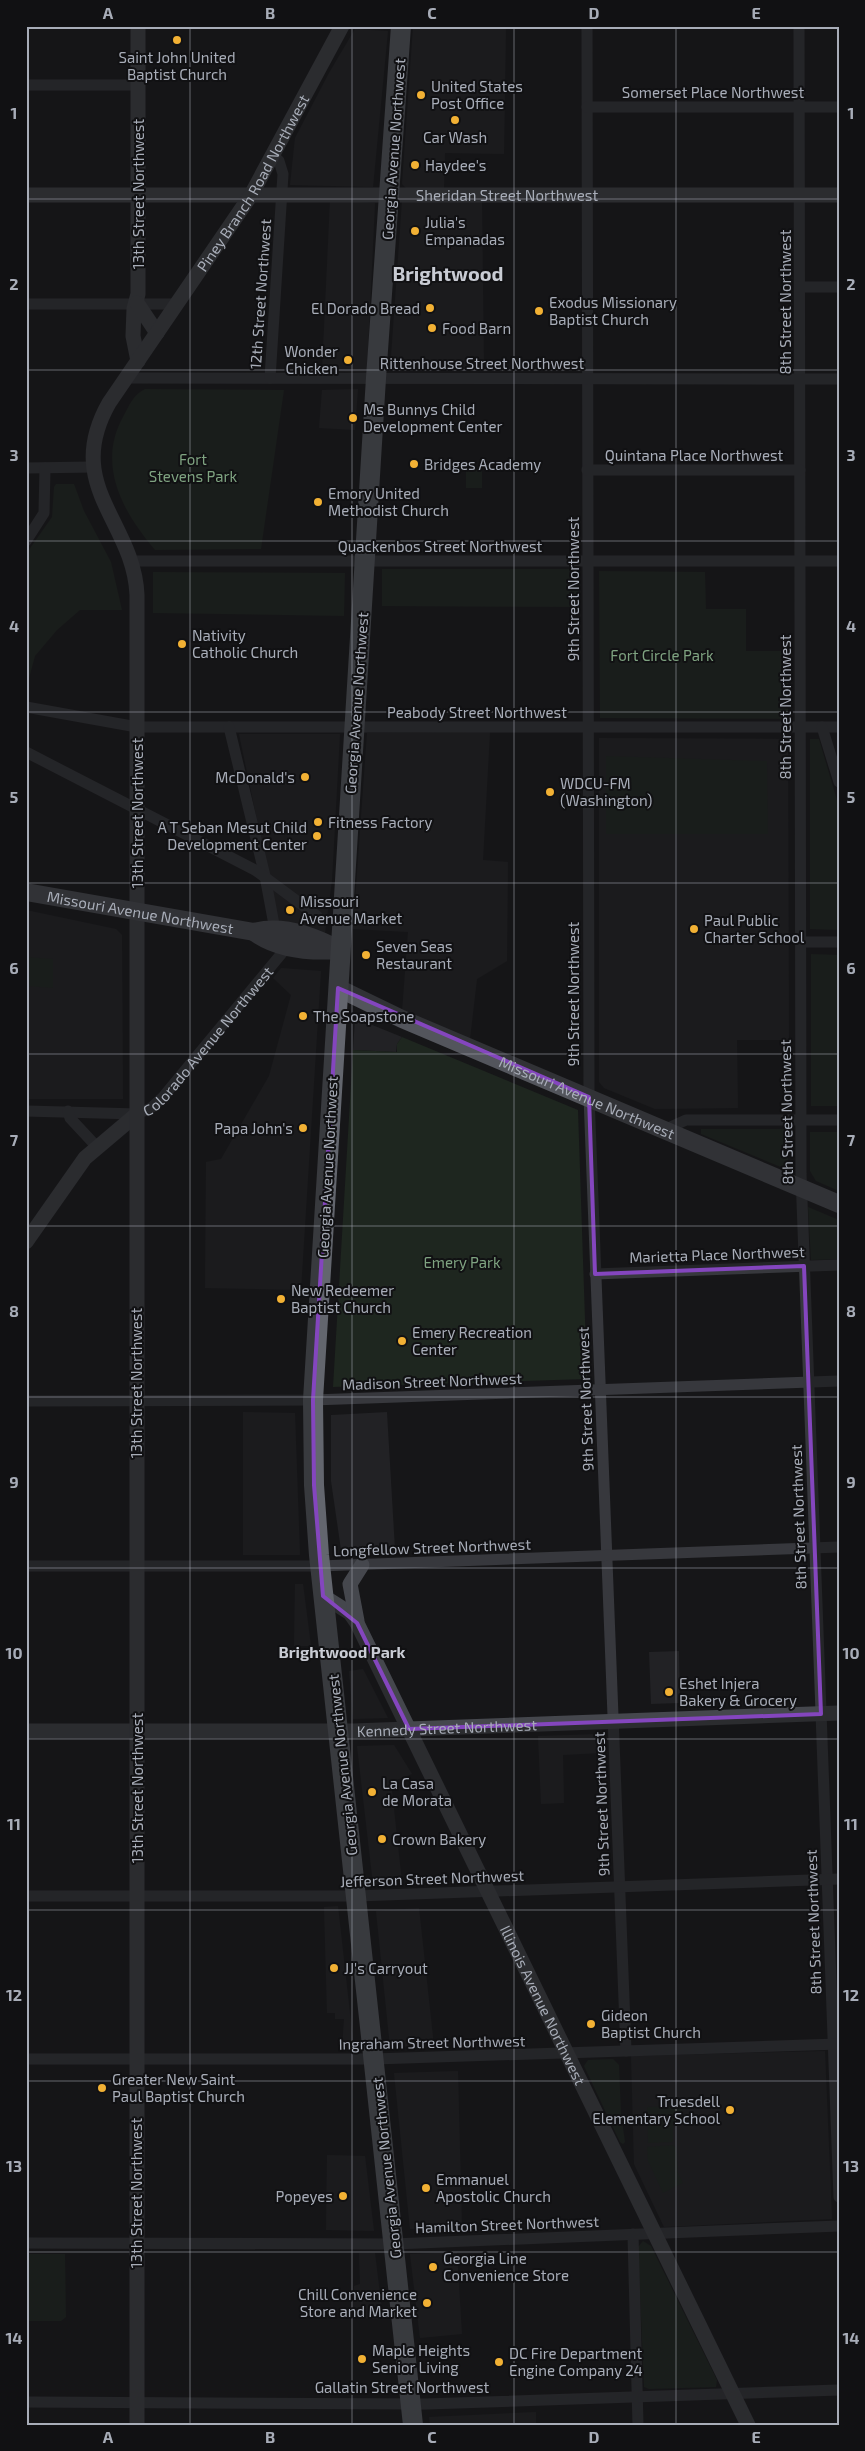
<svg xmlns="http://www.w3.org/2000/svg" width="865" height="2451" viewBox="0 0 865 2451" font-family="'Exo 2',sans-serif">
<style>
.built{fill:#222225}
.green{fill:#1e261f}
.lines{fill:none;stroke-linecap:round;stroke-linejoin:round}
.street{stroke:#37383d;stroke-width:11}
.secondary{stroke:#45474d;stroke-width:15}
.primary{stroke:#53555c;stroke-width:18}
.highway{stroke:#63666e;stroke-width:20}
.marked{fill:none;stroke:#8446be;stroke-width:4;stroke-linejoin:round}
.grid{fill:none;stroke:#a8adb8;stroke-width:1;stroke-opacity:0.55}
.poi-dot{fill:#f2b134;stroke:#111113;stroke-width:2}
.labels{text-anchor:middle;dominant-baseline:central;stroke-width:4;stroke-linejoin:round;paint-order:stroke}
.poi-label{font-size:15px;fill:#a8adb8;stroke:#111113;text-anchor:start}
.street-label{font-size:15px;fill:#a8adb8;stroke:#111113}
.park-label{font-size:15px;fill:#7fa381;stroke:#111113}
.neighbourhood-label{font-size:16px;font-weight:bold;fill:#c9ccd4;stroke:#111113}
.district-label{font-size:20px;font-weight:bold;fill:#c9ccd4;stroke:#111113}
.neatline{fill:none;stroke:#a8adb8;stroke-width:2}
.grid-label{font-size:16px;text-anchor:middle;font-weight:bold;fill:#a8adb8}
</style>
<rect width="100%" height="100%" fill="#161618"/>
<g class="built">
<polygon points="506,26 504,154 445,153 444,188 407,189 402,184 413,27"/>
<polygon points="355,29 388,31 373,187 290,185 295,138 329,73"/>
<polygon points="330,200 375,203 367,373 322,371"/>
<polygon points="402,201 482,201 484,371 390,371"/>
<polygon points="358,389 355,430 319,428 322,390"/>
<polygon points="490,732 483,860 508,862 507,961 477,979 470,1039 402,1012 408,932 353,929 367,733"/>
<polygon points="239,734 340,734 332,880 325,933 279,925"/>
<polygon points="599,738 788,739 789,1040 737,1040 738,1108 655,1109 604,1088 599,1082"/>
<polygon points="26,910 116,929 122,935 123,1099 26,1099"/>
<polygon points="281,968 321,971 301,1290 205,1288 206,1162 221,1159 269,1076 291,995 273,978"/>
<polygon points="355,1018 402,1037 397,1044 396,1052 353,1050"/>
<polygon points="243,1412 295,1413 300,1555 243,1555"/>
<polygon points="387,1412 395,1549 341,1550 331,1481 331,1415"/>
<polygon points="295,1584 303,1584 311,1646 294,1646"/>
<polygon points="679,1651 680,1703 651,1704 649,1652"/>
<polygon points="363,1669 388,1718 353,1719 349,1671"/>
<polygon points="600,1734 600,1753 563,1755 564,1803 541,1804 538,1736"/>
<polygon points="394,1745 412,1774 391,1782 402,1882 373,1884 357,1746"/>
<polygon points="338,1906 354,2049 342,2049 344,2019 335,2019 335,2013 327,2013 324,1907"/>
<polygon points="419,1908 434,2046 390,2047 376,1911"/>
<polygon points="825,2051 832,2219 664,2227 634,2164 631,2056"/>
<polygon points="458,2071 462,2228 410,2229 394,2073"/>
<polygon points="327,2155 365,2156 374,2231 326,2230"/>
<polygon points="457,2252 462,2334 420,2338 410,2254"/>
<polygon points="359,2253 375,2253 383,2319 352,2318 354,2286 360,2284"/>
<polygon points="536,2412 536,2425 430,2425 429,2417"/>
</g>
<g class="green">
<path d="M145 389 284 390 261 549 155 550C122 511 96 464 124 415 130 404 133 395 145 389Z"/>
<rect x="466" y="467" width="16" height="21"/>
<polygon points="56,484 74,484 84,511 111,562 122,610 80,610 57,630 35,656 26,689 26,554 52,517 54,487"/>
<polygon points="382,569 577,569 579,573 579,607 382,606"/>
<polygon points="599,571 705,572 706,609 746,609 746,651 788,651 788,719 600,718"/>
<polygon points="153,572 345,573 344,616 153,613"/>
<polygon points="810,739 819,739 839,807 839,930 810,929"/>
<polygon points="606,756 767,761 768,834 606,834"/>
<polygon points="811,954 839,955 839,1106 811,1106"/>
<polygon points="26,957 53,959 53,988 26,986"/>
<polygon points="402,1037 578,1110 587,1379 333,1387 353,1050 397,1052 397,1044"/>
<polygon points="701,1129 788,1129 788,1170 701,1134"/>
<polygon points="810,1132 839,1132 839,1191 816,1181 810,1171"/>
<polygon points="808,1207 839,1220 839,1259 811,1260"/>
<polygon points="613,2059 619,2065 621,2113 625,2142 623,2144 620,2142 584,2066 588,2060"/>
<polygon points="682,2106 683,2123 673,2126 673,2142 648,2143 647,2107"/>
<polygon points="673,2145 676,2147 678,2173 683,2183 663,2193 648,2161 647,2147"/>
<polygon points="643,2241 651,2246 717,2380 716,2387 649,2389 644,2387 638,2247"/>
<polygon points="26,2254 65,2254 66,2317 61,2321 26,2321"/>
</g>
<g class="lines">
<g class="street">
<polyline points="587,26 589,1097 626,2051"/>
<polyline points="799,26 801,1174 839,2197"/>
<polyline points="26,85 138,85"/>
<polyline points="587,107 839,107"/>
<polyline points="800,287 839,287"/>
<polyline points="26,304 177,304"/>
<polyline points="126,378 839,379"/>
<polyline points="270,378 283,174 279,161 273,155"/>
<polyline points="26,468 94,467"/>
<polyline points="587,470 800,470"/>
<polyline points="26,541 44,513 45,468"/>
<polyline points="131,561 839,561"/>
<polyline points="26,707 137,727 839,727"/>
<polyline points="229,727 265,876 275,930"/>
<polyline points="822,727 839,782"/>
<polyline points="26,752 255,870 317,916"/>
<polyline points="800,942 839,942"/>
<path id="s1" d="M26 1111 137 1114 151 1108 163 1097 287 947"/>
<polyline points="68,1111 70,1118 97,1147"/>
<polyline points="664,1130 686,1120 839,1120"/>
<polyline points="595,1274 839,1265"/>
<polyline points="26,1401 313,1400 839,1381"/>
<polyline points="26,1566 320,1566 839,1547"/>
<polyline points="26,1896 356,1896 839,1879"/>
<polyline points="26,2059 374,2059 839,2044"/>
<polyline points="633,2234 638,2425"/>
<polyline points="26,2243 394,2244 839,2226"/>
<polyline points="26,2402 426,2404 839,2390"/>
</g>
<g class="secondary">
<polyline points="138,26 138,294 134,309 133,336 138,361"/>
<path id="s2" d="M26 195H839"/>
<polyline points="137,303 157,333"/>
<polyline points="26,1242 85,1158 137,1114"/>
<path id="s3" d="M323 1596 350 1613 357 1623 748 2425"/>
<polyline points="357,1621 350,1584 362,1565"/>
<path id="s4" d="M26 1731H354L839 1713"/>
<path id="s5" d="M137 2425V595C134 521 62 486 109 403L251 195 342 26"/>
</g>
<g class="primary">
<path id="s6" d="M26 892 254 932C282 924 316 937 340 950"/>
<path d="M254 932C278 950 311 952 340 950"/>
<path id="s7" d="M338 988 402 1019 839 1204"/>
</g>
<polyline class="highway" points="401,26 376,378 313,1400 314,1485 319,1555 413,2425"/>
</g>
<path d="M0 0H865V2451H0ZM338 988 589 1097 595 1274 804 1266 821 1714 409 1729 357 1623 323 1596 314 1485 313 1400Z" fill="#161618" fill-opacity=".55" fill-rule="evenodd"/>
<path class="marked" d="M338 988 589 1097 595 1274 804 1266 821 1714 409 1729 357 1623 323 1596 314 1485 313 1400Z"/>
<path class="grid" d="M190 26V2425M352 26V2425M514 26V2425M676 26V2425M26 199H839M26 370H839M26 541H839M26 712H839M26 883H839M26 1054H839M26 1226H839M26 1397H839M26 1568H839M26 1739H839M26 1910H839M26 2081H839M26 2252H839"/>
<g class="poi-dot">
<circle cx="177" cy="40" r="5"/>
<circle cx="421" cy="95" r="5"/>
<circle cx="455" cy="120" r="5"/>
<circle cx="415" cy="165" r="5"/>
<circle cx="415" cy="231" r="5"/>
<circle cx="430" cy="308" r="5"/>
<circle cx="539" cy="311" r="5"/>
<circle cx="432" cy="328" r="5"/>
<circle cx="348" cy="360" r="5"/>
<circle cx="353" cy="418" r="5"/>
<circle cx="414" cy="464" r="5"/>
<circle cx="318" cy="502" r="5"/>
<circle cx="182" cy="644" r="5"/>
<circle cx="305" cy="777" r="5"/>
<circle cx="550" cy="792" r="5"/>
<circle cx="318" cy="822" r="5"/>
<circle cx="317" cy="836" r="5"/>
<circle cx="290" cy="910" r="5"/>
<circle cx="694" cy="929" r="5"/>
<circle cx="366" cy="955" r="5"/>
<circle cx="303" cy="1016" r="5"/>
<circle cx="303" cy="1128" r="5"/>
<circle cx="281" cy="1299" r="5"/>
<circle cx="402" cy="1341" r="5"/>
<circle cx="669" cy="1692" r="5"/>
<circle cx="372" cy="1792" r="5"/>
<circle cx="382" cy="1839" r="5"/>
<circle cx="334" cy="1968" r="5"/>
<circle cx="591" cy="2024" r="5"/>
<circle cx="102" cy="2088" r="5"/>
<circle cx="730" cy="2110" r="5"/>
<circle cx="426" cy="2188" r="5"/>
<circle cx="343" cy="2196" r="5"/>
<circle cx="433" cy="2267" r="5"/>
<circle cx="427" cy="2303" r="5"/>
<circle cx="362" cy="2359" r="5"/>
<circle cx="499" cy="2362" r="5"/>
</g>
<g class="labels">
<g class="poi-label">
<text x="177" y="57" text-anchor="middle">Saint John United<tspan x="177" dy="17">Baptist Church</tspan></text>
<text x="431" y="86">United States<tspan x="431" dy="17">Post Office</tspan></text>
<text x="455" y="137" text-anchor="middle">Car Wash</text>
<text x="425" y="165">Haydee's</text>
<text x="425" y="222">Julia's<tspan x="425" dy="17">Empanadas</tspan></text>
<text x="549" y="302">Exodus Missionary<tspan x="549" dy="17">Baptist Church</tspan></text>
<text x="420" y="308" text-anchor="end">El Dorado Bread</text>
<text x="442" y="328">Food Barn</text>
<text x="338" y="351" text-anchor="end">Wonder<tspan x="338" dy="17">Chicken</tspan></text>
<text x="363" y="409">Ms Bunnys Child<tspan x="363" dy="17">Development Center</tspan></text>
<text x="424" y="464">Bridges Academy</text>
<text x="328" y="493">Emory United<tspan x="328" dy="17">Methodist Church</tspan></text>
<text x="192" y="635">Nativity<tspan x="192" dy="17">Catholic Church</tspan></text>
<text x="295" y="777" text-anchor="end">McDonald's</text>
<text x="560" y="783">WDCU-FM<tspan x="560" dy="17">(Washington)</tspan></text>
<text x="328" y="822">Fitness Factory</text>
<text x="307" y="827" text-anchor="end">A T Seban Mesut Child<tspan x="307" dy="17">Development Center</tspan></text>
<text x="300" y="901">Missouri<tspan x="300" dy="17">Avenue Market</tspan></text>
<text x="704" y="920">Paul Public<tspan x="704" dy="17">Charter School</tspan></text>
<text x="376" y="946">Seven Seas<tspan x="376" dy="17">Restaurant</tspan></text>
<text x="313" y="1016">The Soapstone</text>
<text x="293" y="1128" text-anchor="end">Papa John's</text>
<text x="291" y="1290">New Redeemer<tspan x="291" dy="17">Baptist Church</tspan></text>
<text x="412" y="1332">Emery Recreation<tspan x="412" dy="17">Center</tspan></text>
<text x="679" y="1683">Eshet Injera<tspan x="679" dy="17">Bakery &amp; Grocery</tspan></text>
<text x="382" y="1783">La Casa<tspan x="382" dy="17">de Morata</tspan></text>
<text x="392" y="1839">Crown Bakery</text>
<text x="344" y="1968">JJ's Carryout</text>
<text x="601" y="2015">Gideon<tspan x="601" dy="17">Baptist Church</tspan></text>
<text x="112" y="2079">Greater New Saint<tspan x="112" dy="17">Paul Baptist Church</tspan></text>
<text x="720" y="2101" text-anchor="end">Truesdell<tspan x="720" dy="17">Elementary School</tspan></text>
<text x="436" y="2179">Emmanuel<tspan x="436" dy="17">Apostolic Church</tspan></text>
<text x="333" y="2196" text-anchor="end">Popeyes</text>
<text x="443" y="2258">Georgia Line<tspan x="443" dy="17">Convenience Store</tspan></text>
<text x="417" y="2294" text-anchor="end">Chill Convenience<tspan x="417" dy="17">Store and Market</tspan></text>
<text x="372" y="2350">Maple Heights<tspan x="372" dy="17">Senior Living</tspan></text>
<text x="509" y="2353">DC Fire Department<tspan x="509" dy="17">Engine Company 24</tspan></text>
</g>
<g class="street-label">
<text x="713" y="92">Somerset Place Northwest</text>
<text transform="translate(393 149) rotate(-86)">Georgia Avenue Northwest</text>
<text stroke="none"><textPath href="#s5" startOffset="2296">Piney Branch Road Northwest</textPath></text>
<text transform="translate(138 194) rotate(-90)">13th Street Northwest</text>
<text stroke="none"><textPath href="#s2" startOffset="481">Sheridan Street Northwest</textPath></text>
<text transform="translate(260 294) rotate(-86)">12th Street Northwest</text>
<text transform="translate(785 302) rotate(-90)">8th Street Northwest</text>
<text x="482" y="363">Rittenhouse Street Northwest</text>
<text x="694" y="455">Quintana Place Northwest</text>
<text x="440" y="546">Quackenbos Street Northwest</text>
<text transform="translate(573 589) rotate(-90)">9th Street Northwest</text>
<text transform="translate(356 703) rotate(-86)">Georgia Avenue Northwest</text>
<text transform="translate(785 707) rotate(-90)">8th Street Northwest</text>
<text x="477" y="712">Peabody Street Northwest</text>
<text transform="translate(137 813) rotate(-90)">13th Street Northwest</text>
<text stroke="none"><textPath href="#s6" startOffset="116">Missouri Avenue Northwest</textPath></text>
<text transform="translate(573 994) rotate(-90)">9th Street Northwest</text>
<text stroke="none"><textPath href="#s1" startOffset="214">Colorado Avenue Northwest</textPath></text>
<text stroke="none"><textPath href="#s7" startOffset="272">Missouri Avenue Northwest</textPath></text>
<text transform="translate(786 1112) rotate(-91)">8th Street Northwest</text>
<text transform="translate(327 1167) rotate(-87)">Georgia Avenue Northwest</text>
<text transform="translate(717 1254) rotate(-2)">Marietta Place Northwest</text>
<text transform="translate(432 1381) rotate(-2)">Madison Street Northwest</text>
<text transform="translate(136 1383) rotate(-90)">13th Street Northwest</text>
<text transform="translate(585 1399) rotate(-92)">9th Street Northwest</text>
<text transform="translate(798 1517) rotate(-92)">8th Street Northwest</text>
<text transform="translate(432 1547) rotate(-2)">Longfellow Street Northwest</text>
<text stroke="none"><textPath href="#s4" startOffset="421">Kennedy Street Northwest</textPath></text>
<text transform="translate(342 1765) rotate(-96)">Georgia Avenue Northwest</text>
<text transform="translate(137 1788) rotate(-90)">13th Street Northwest</text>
<text transform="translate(601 1804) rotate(-92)">9th Street Northwest</text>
<text transform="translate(432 1878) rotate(-2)">Jefferson Street Northwest</text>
<text transform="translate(813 1922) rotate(-92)">8th Street Northwest</text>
<text stroke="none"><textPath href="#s3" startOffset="469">Illinois Avenue Northwest</textPath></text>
<text transform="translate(432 2042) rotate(-1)">Ingraham Street Northwest</text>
<text transform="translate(386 2168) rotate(-96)">Georgia Avenue Northwest</text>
<text transform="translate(136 2193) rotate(-90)">13th Street Northwest</text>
<text transform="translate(507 2224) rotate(-2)">Hamilton Street Northwest</text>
<text x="402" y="2387">Gallatin Street Northwest</text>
</g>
<g class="park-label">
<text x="193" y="459">Fort<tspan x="193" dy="17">Stevens Park</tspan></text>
<text x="662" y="655">Fort Circle Park</text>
<text x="462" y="1262">Emery Park</text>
</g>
<g class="neighbourhood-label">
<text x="342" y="1651">Brightwood Park</text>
</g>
<g class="district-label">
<text x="448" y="273">Brightwood</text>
</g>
</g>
<rect width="865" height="2451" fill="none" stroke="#111113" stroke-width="55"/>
<rect x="28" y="28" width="810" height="2396" class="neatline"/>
<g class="grid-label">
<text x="108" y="19">A</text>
<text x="270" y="19">B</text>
<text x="432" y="19">C</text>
<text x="594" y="19">D</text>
<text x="756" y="19">E</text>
<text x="14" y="119">1</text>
<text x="851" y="119">1</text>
<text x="14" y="290">2</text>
<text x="851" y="290">2</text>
<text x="14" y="461">3</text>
<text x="851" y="461">3</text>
<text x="14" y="632">4</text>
<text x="851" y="632">4</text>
<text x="14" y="803">5</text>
<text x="851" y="803">5</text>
<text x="14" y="974">6</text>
<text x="851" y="974">6</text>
<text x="14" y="1146">7</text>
<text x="851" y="1146">7</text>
<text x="14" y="1317">8</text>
<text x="851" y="1317">8</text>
<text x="14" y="1488">9</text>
<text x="851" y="1488">9</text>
<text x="14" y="1659">10</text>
<text x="851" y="1659">10</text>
<text x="14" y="1830">11</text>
<text x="851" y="1830">11</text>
<text x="14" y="2001">12</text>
<text x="851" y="2001">12</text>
<text x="14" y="2172">13</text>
<text x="851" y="2172">13</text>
<text x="14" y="2344">14</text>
<text x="851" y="2344">14</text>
<text x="108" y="2443">A</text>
<text x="270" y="2443">B</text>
<text x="432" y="2443">C</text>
<text x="594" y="2443">D</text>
<text x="756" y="2443">E</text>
</g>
</svg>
